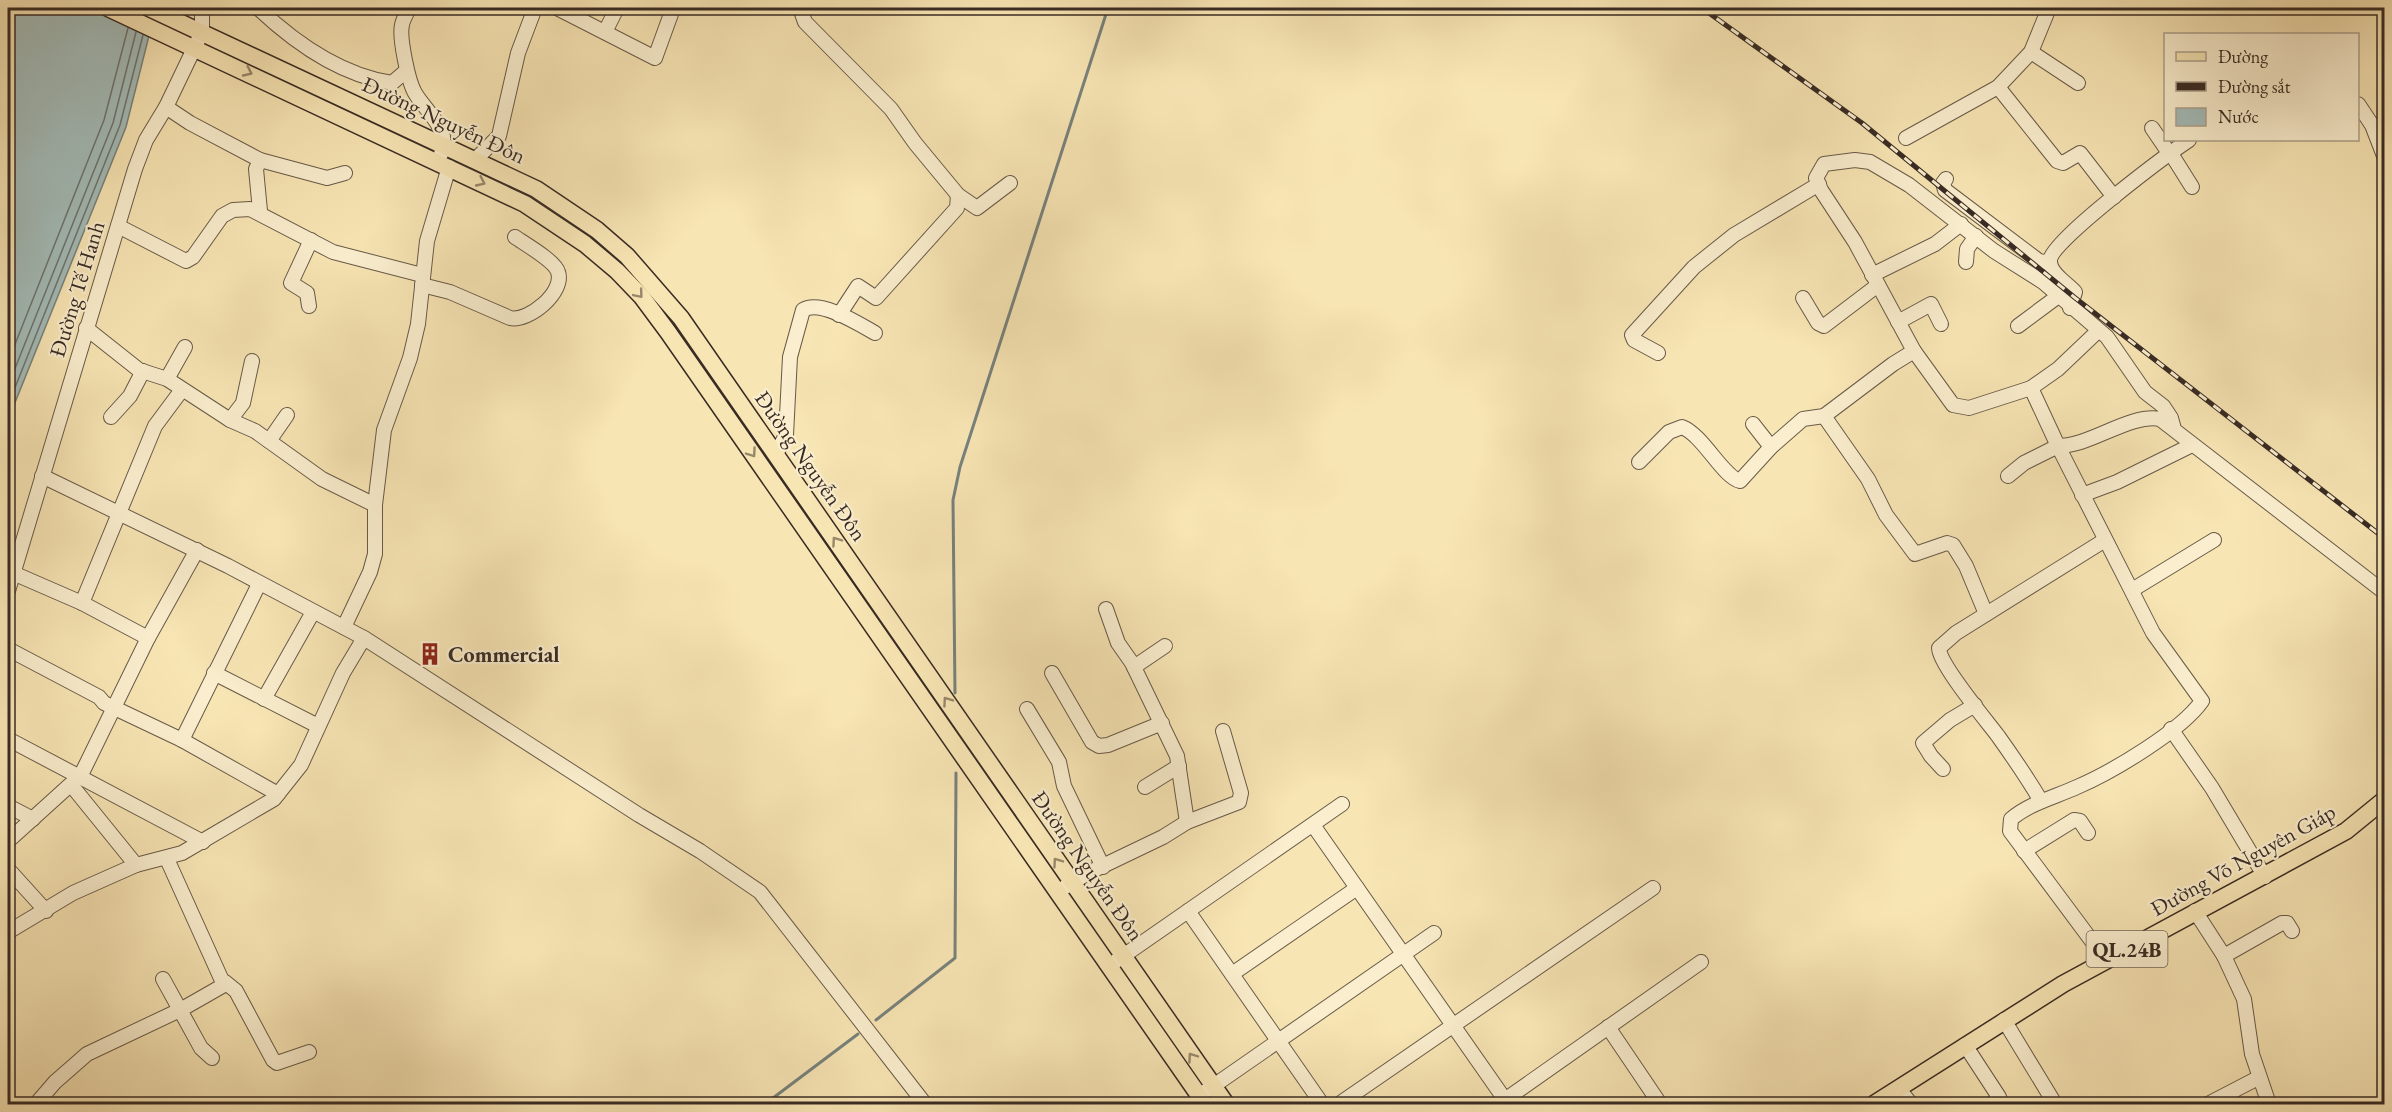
<svg xmlns="http://www.w3.org/2000/svg" width="2392" height="1112" viewBox="0 0 2392 1112" font-family="'EB Garamond',serif">
<style>
.water{fill:#a3bcb9;stroke:#78827d;stroke-width:1.5}
.lines{fill:none;stroke-linecap:round;stroke-linejoin:round}
.shore{stroke:#6e746e;stroke-width:1.5}
.stream{stroke:#78827d;stroke-width:3}
.minor-casing{stroke:#685a48;stroke-width:16}
.major-casing{stroke:#382b24;stroke-width:19}
.minor{stroke:#faeece;stroke-width:14}
.major{stroke:#f8e5b4;stroke-width:16}
.rail-casing{stroke:#382b24;stroke-width:5}
.rail{stroke:#faeece;stroke-width:3;stroke-dasharray:9;stroke-linecap:butt}
.oneway{stroke:#98886c}
.labels{text-anchor:middle;dominant-baseline:central;stroke-width:4.5;stroke-linejoin:round;paint-order:stroke}
.shield{fill:#faeece;stroke:#726657;stroke-width:1.5}
.shield-label{font-size:21px;font-weight:bold;fill:#382b24}
.street-label{font-size:22px;fill:#382b24;stroke:#faeece}
.poi-label{font-size:22px;font-weight:bold;fill:#382b24;stroke:#faeece;text-anchor:start}
</style>
<rect width="100%" height="100%" fill="#f8e5b4"/>
<filter id="stains"><feTurbulence type="fractalNoise" baseFrequency=".00333" numOctaves="4"/><feColorMatrix values="0 0 0 0 .2 0 0 0 0 .09 0 0 0 0 .02 0 0 0 .5 -.17"/></filter>
<radialGradient id="worn" r=".72"><stop offset=".6" stop-color="#630" stop-opacity="0"/><stop offset="1" stop-color="#630" stop-opacity=".3"/></radialGradient>
<polygon class="water" points="8,8 156,8 126,127 8,420"/>
<g class="lines">
<g class="shore">
<polyline points="8,362 104,120 128,28"/>
<polyline points="8,386 113,123 136,32"/>
<polyline points="8,405 120,125 143,35"/>
</g>
<g class="stream">
<polyline points="955,693 953,500 960,467 1108,8"/>
<polyline points="876,1020 955,958 956,773"/>
<polyline points="765,1104 858,1034"/>
</g>
<g class="minor-casing">
<g id="minor">
<path d="M258 8C295 43 340 75 392 83L406 71"/>
<path d="M409 8C407 13 403 19 402 25 399 37 408 81 415 93 426 112 452 130 441 154"/>
<polyline points="557,8 655,58 671,14"/>
<polyline points="800,8 805,22 891,109 915,143 958,195 977,208 1010,183"/>
<polyline points="605,32 617,8"/>
<polyline points="2031,52 2078,83"/>
<polyline points="1998,87 2057,161 2063,163 2080,153 2114,197"/>
<polyline points="2358,104 2372,125 2384,156"/>
<polyline points="166,107 190,123 260,160 327,178 345,173"/>
<polyline points="2152,128 2169,153"/>
<polyline points="1906,138 1998,87 2031,52 2049,8"/>
<polyline points="2170,152 2192,187"/>
<polyline points="476,159 499,136 518,53 535,8"/>
<polyline points="1946,179 1943,183 1945,190 2039,261 2050,263"/>
<polyline points="260,211 256,169 260,160"/>
<polyline points="118,226 186,261 193,257 222,216 233,210 250,209 333,252 422,275"/>
<polyline points="1966,262 1967,249 1976,236"/>
<polyline points="1872,275 1935,244 1961,224"/>
<path d="M422 285 450 292 510 318C529 322 565 292 558 272 555 261 525 244 515 237"/>
<polyline points="1803,298 1818,323 1824,326 1878,285"/>
<polyline points="309,306 307,293 291,283 311,240"/>
<path d="M2070 308 2075 292C2067 283 2049 273 2050 260 2052 240 2168 154 2189 140"/>
<polyline points="839,315 858,286 876,298 957,208 958,195"/>
<polyline points="1898,322 1931,304 1941,324"/>
<polyline points="2018,326 2057,297"/>
<polyline points="86,328 139,370 167,379 230,420 255,431 322,479 375,505"/>
<polyline points="1658,353 1634,340 1632,335 1694,267 1734,235 1819,184"/>
<polyline points="167,379 185,347"/>
<polyline points="2031,388 2058,369 2098,331"/>
<polyline points="1824,416 1868,479 1886,515 1915,554 1947,543 1953,545 1966,566 1986,614"/>
<polyline points="111,417 130,396 143,371"/>
<polyline points="230,420 243,403 252,361"/>
<polyline points="1753,424 1771,447"/>
<path d="M2174 429 2171 418 2163 406 2145 392 2107 337 2043 282 1994 251 1909 185 1870 162 1855 160 1824 164 1816 178 1821 190 1855 242 1914 351 1953 405 1969 408 2031 388 2058 446C2091 446 2130 413 2160 419L2384 592"/>
<polyline points="269,441 287,415"/>
<path d="M776 454 786 435 790 357 803 310C820 299 859 324 875 333"/>
<path d="M1639 462 1669 432 1682 427C1703 435 1723 477 1740 481L1771 447 1803 419 1824 416 1893 364 1914 351"/>
<polyline points="42,476 228,566 364,638 639,815 700,851 760,892 925,1104"/>
<path d="M2008 476 2024 463 2058 446 2153 633 2202 701C2181 731 2112 772 2077 787 2055 797 2030 803 2011 819L2010 831 2106 960"/>
<polyline points="2082,495 2117,482 2192,445"/>
<polyline points="13,573 82,603 148,638"/>
<polyline points="2132,590 2214,540"/>
<polyline points="8,591 135,169 146,140 166,107 202,32 202,8"/>
<polyline points="82,603 155,426 181,391"/>
<polyline points="1106,609 1118,643 1132,663 1177,756 1187,822"/>
<polyline points="344,627 370,572 375,554 375,505 384,430 410,358 418,324 427,241 449,167"/>
<polyline points="8,649 99,697 104,703 182,740 278,794"/>
<polyline points="1134,667 1165,646"/>
<polyline points="214,673 318,726"/>
<polyline points="1052,673 1092,742 1099,746 1108,745 1162,723"/>
<polyline points="264,699 313,612"/>
<polyline points="1027,709 1059,762 1064,786 1103,867"/>
<polyline points="2171,729 2212,788 2265,877"/>
<polyline points="8,739 203,842"/>
<polyline points="182,740 259,584"/>
<polyline points="1943,769 1931,756 1923,743 1950,720 1975,705"/>
<polyline points="72,786 136,865"/>
<polyline points="1145,787 1179,766"/>
<path d="M2041 801C2028 779 2013 757 1998 736 1986 720 1939 664 1939 648L1956 633 2105 540"/>
<polyline points="8,806 33,819"/>
<polyline points="1313,825 1508,1104"/>
<polyline points="8,841 81,775 148,638 197,550"/>
<polyline points="2024,851 2074,820 2080,821 2088,833"/>
<polyline points="8,869 46,911"/>
<polyline points="1065,887 1088,873 1163,837 1187,822 1239,802 1241,793 1223,731"/>
<polyline points="1188,911 1322,1104"/>
<polyline points="2195,911 2224,956 2244,999 2252,1054 2269,1104"/>
<polyline points="8,932 73,893 136,865 182,853 274,799 301,765 343,673 364,638"/>
<polyline points="2224,956 2282,923 2287,923 2292,931"/>
<polyline points="1116,961 1342,804"/>
<polyline points="1232,974 1357,888"/>
<polyline points="163,979 201,1048 212,1058"/>
<polyline points="225,982 236,991 273,1060 277,1063 309,1052"/>
<polyline points="2004,1020 2055,1104"/>
<polyline points="1608,1027 1658,1101 1653,1104"/>
<polyline points="1965,1045 1999,1097 1992,1104"/>
<polyline points="1899,1089 1911,1104"/>
<polyline points="1199,1096 1434,933"/>
<polyline points="36,1104 55,1082 87,1054 182,1009 224,985 167,859"/>
<polyline points="1339,1104 1653,888"/>
<polyline points="1499,1104 1701,962"/>
<polyline points="2208,1104 2258,1078"/>
</g>
</g>
<g class="major-casing">
<g id="major">
<polyline points="108,8 525,204 585,244 617,271 642,297 668,332 1205,1104"/>
<polyline points="149,8 536,189 597,230 627,256 681,318 1226,1104"/>
<polyline points="1874,1104 2063,984 2346,831 2384,800"/>
</g>
</g>
<use href="#minor" class="minor"/>
<use href="#major" class="major"/>
<g class="rail-casing">
<polyline id="rail" points="1702,8 1862,123 2074,297 2384,538"/>
</g>
<use href="#rail" class="rail"/>
</g>
<defs><path id="oneway-chevron" d="M-2-3.5L2.5 0L-2 3.5" fill="none" stroke-width="1.6" stroke-linecap="round" stroke-linejoin="round" transform="scale(1.5)"/></defs>
<g class="oneway">
<use href="#oneway-chevron" transform="translate(248 72) rotate(25)"/>
<use href="#oneway-chevron" transform="translate(481 182) rotate(25)"/>
<use href="#oneway-chevron" transform="translate(639 294) rotate(50)"/>
<use href="#oneway-chevron" transform="translate(752 453) rotate(55)"/>
<use href="#oneway-chevron" transform="translate(836 541) rotate(-125)"/>
<use href="#oneway-chevron" transform="translate(947 701) rotate(-125)"/>
<use href="#oneway-chevron" transform="translate(1057 862) rotate(-125)"/>
<use href="#oneway-chevron" transform="translate(1192 1057) rotate(-125)"/>
</g>
<defs>
<g id="building-bare" transform="scale(1.8)"><path d="M-4-6H4V6H1V3H-1V6H-4ZM-2.5-4.3h1.7v1.8h-1.7ZM.8-4.3h1.7v1.8H.8ZM-2.5-1h1.7V.8h-1.7ZM.8-1h1.7V.8H.8Z" fill="#8f2418" stroke="#faeece" stroke-width="2.5" paint-order="stroke"/></g>
</defs>
<g fill-rule="evenodd">
<use href="#building-bare" x="430" y="654"/>
</g>
<g class="labels">
<rect class="shield" x="2086.5" y="931" width="81" height="36" rx="4.5"/>
<g class="shield-label">
<text x="2127" y="949">QL.24B</text>
</g>
<g class="street-label">
<text transform="translate(444 120) rotate(25)">Đường Nguyễn Đôn</text>
<text transform="translate(77 289) rotate(-73)">Đường Tế Hanh</text>
<text transform="translate(811 466) rotate(55)">Đường Nguyễn Đôn</text>
<text transform="translate(2243 860) rotate(-29)">Đường Võ Nguyên Giáp</text>
<text transform="translate(1088 866) rotate(55)">Đường Nguyễn Đôn</text>
</g>
<g class="poi-label">
<text x="448" y="654">Commercial</text>
</g>
</g>
<rect width="2392" height="1112" fill="none" stroke="#f8e5b4" stroke-width="30"/>
<rect x="9" y="9" width="2374" height="1094" fill="none" stroke="#382b24" stroke-width="3"/>
<rect x="15" y="15" width="2362" height="1082" fill="none" stroke="#382b24" stroke-width="1.5"/>
<rect x="2164" y="33" width="195" height="108" fill="#faeece" stroke="#aca08a" stroke-width="1.5"/>
<rect x="2176" y="52" width="30" height="9" fill="#f8e5b4" stroke="#aca08a" stroke-width="1.5"/>
<text x="2218" y="63" font-size="18" fill="#382b24">Đường</text>
<rect x="2176" y="82" width="30" height="9" fill="#382b24" stroke="#aca08a" stroke-width="1.5"/>
<text x="2218" y="93" font-size="18" fill="#382b24">Đường sắt</text>
<rect x="2176" y="108" width="30" height="18" fill="#a3bcb9" stroke="#aca08a" stroke-width="1.5"/>
<text x="2218" y="123" font-size="18" fill="#382b24">Nước</text>
<rect width="100%" height="100%" filter="url(#stains)"/>
<rect width="100%" height="100%" fill="url(#worn)"/>
</svg>
